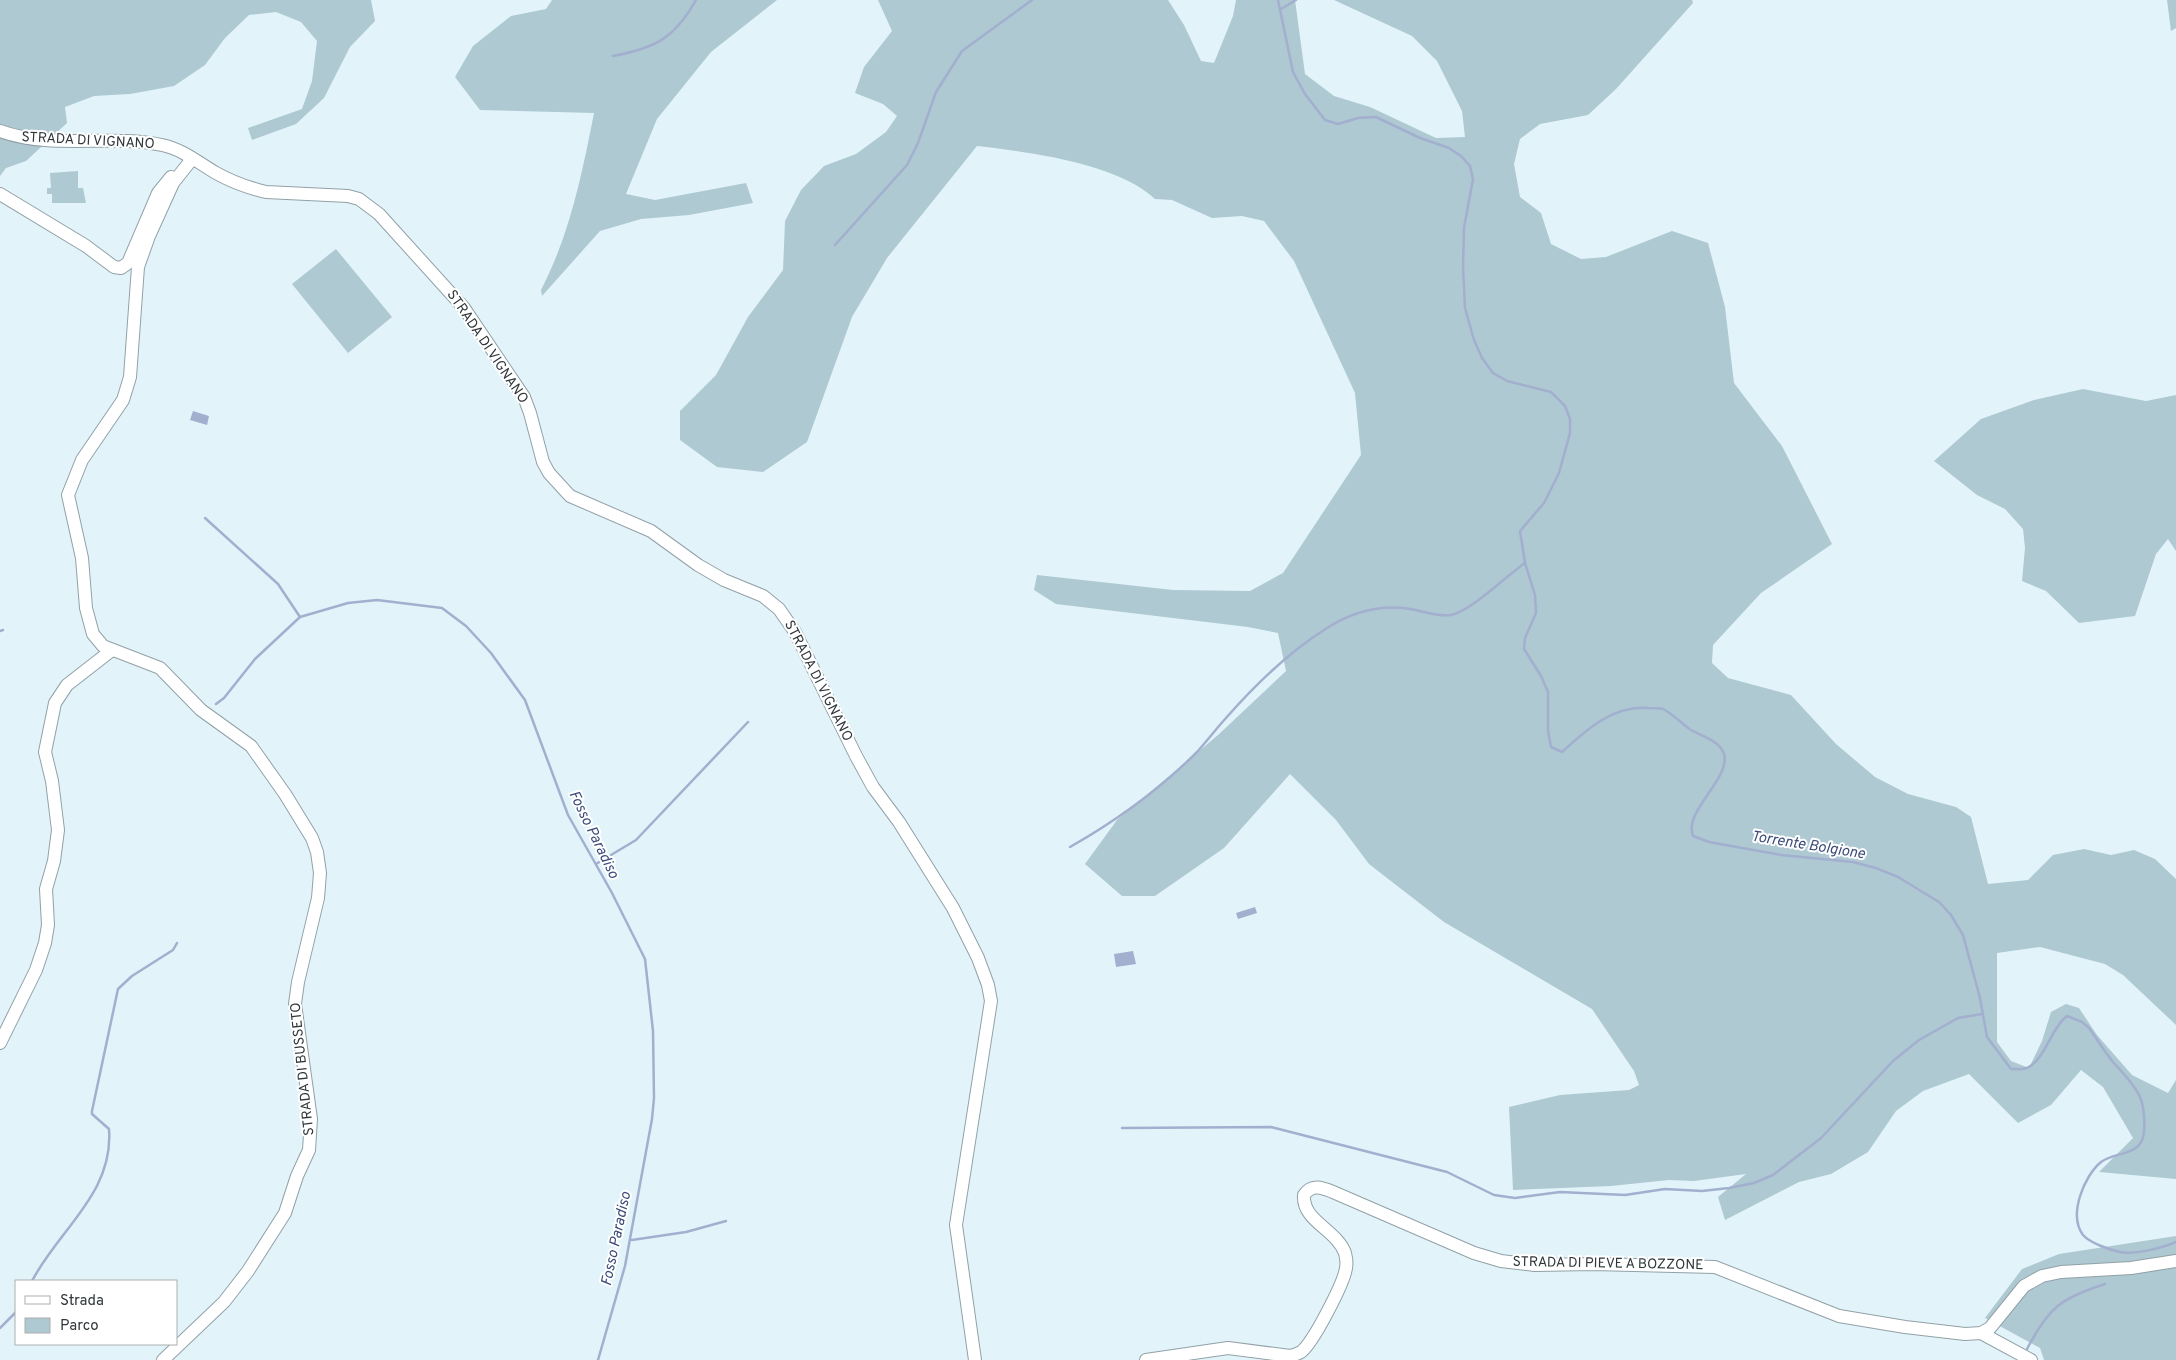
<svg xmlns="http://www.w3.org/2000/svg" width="2176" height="1360" viewBox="0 0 2176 1360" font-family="Overpass,sans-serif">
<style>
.green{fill:#aec9d2}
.water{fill:#a2afcf}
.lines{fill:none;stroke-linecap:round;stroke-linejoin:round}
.stream{stroke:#a2afcf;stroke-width:2.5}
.minor-casing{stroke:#91a1a7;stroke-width:14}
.minor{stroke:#fff;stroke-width:12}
.labels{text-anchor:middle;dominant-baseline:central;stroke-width:4;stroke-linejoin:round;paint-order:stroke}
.street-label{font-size:14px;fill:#30373a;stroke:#fff}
.water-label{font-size:15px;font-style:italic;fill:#3c4c7a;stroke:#fff}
</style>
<rect width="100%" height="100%" fill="#e2f4fa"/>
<g class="green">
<polygon points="0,0 371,0 375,21 350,47 324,98 296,124 252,140 248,128 302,109 312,81 317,41 301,22 276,12 249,15 225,38 205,65 174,86 130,94 94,96 65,107 67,123 26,161 6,168 0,176"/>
<path d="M552 0H777L711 52 657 119 626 194 655 200 746 183 753 203 689 215 641 219 600 231 542 296 541 290C570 234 582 174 594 113L480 110 455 77 473 46 511 16 546 9Z"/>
<path d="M878 0H1168L1184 25 1201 61 1214 63 1233 16 1236 0H1295L1305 74 1334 96 1370 107 1436 138 1465 137 1462 111 1437 61 1412 36 1334 0H1692L1693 3 1616 89 1588 115 1540 124 1520 139 1514 164 1520 197 1541 213 1551 244 1581 259 1606 257 1672 231 1708 243 1725 307 1734 383 1782 446 1832 544 1761 593 1713 645 1712 663 1728 678 1791 695 1836 744 1875 777 1908 794 1956 807 1971 817 1988 884 2028 880 2053 855 2084 849 2111 855 2134 850 2155 859 2176 879V1025L2123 975 2105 964 2040 947 1997 953V1042L2011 1061 2029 1068 2042 1041 2051 1012 2066 1004 2079 1008 2097 1035 2132 1075 2168 1093 2176 1080V1179L2099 1172 2133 1138 2103 1087 2081 1070 2051 1105 2018 1123 1969 1074 1923 1091 1896 1111 1868 1152 1831 1174 1799 1182 1725 1220 1718 1197 1746 1174 1694 1181 1669 1180 1611 1186 1513 1190 1509 1107 1560 1095 1629 1090 1639 1085 1634 1071 1592 1009 1444 922 1396 885 1369 864 1336 820 1290 774 1224 848 1155 896H1122L1085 864 1117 820 1218 735 1286 671 1278 633 1248 627 1056 604 1034 590 1037 575 1173 590 1250 591 1283 573 1361 455 1355 393 1294 261 1264 221 1242 216 1212 218 1172 200 1155 199C1117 163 1028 152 977 146L887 258 852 317 807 442 763 472 717 467 680 440V411L716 375 748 317 783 270 785 221 801 190 824 166 856 154 886 132 897 116 883 104 855 93 864 67 892 31Z"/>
<polygon points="2167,0 2176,0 2176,28 2171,31"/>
<polygon points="78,171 78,188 83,188 86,203 52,203 52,194 47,194 47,188 51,188 50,173"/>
<polygon points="336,249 392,317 348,353 292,284"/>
<polygon points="2083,389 2146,401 2176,395 2176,551 2168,539 2156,554 2135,616 2079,623 2046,591 2022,581 2025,548 2023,529 2005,509 1977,495 1934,461 1981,419 2034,400"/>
<polygon points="2176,1236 2176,1360 2044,1360 2040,1348 1985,1318 2022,1269 2059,1254"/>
</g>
<g class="water">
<polygon points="193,411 209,416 207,425 190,420"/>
<polygon points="1255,907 1257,913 1238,919 1236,913"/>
<polygon points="1133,951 1136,964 1116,967 1114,954"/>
</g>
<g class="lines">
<g class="stream">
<path d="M1278 0 1293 72 1305 94 1325 120 1338 124 1358 118 1376 117 1420 138 1449 148 1461 156 1470 166 1473 179 1464 228 1463 267 1465 308 1474 340 1482 358 1493 373 1507 381 1551 392 1565 406 1570 419V433L1559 473 1544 503 1520 531 1525 563 1535 595 1536 613 1525 638 1524 649 1541 676 1548 692V731L1551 747 1562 752C1586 730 1613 705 1648 708 1652 708 1659 708 1663 709 1673 714 1682 724 1691 730 1702 736 1720 741 1724 754 1731 779 1683 811 1693 836L1709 842 1781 855 1853 862 1876 868 1898 877 1939 902 1951 915 1963 935 1980 998 1987 1037 2011 1069C2016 1069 2022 1070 2027 1068 2046 1059 2050 1029 2067 1016L2082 1022 2089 1028C2097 1039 2104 1051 2113 1062 2122 1072 2133 1083 2139 1095 2144 1104 2145 1122 2144 1132 2142 1157 2115 1151 2101 1162 2084 1176 2068 1215 2083 1235 2090 1243 2110 1250 2120 1252 2134 1255 2163 1248 2176 1242"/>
<polyline points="1281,9 1296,0"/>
<path d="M613 56C655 48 674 39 696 0"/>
<polyline points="835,245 907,165 918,143 936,92 962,51 1032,0"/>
<polyline points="205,518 278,584 300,617"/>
<polyline points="0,631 3,630"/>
<polyline points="216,704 224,698 255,659 300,617 348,603 377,600 442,608 466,626 491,653 525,700 568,815 612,893 645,959 653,1031 654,1098 652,1119 625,1266 598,1360"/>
<path d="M1070 847C1116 821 1159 790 1197 752 1207 741 1216 729 1226 718 1255 685 1288 653 1324 630 1351 612 1379 604 1410 609 1424 611 1437 617 1451 615 1471 611 1506 576 1525 563"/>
<polyline points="596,864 636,840 748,722"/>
<polyline points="1122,1128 1271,1127 1447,1172 1494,1195 1515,1198 1560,1192 1625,1195 1665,1189 1702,1191 1729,1188 1754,1183 1773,1175 1821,1138 1893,1061 1919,1040 1958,1018 1982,1014"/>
<polyline points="632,1240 686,1232 726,1221"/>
<path d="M32 1281C59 1229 114 1193 109 1129L92 1114V1111L118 989 132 976 173 950 177 943"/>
<polyline points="0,1328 16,1312"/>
<path d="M2027 1349C2049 1307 2061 1298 2105 1284"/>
</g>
<g class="minor-casing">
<g id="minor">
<path d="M0 131C52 150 109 134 162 145 182 149 199 163 216 173 232 182 249 188 266 192L348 196 359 199 379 214 464 308 524 397 530 413 543 462 549 473 570 496 651 531 698 565 724 580 763 596 779 609 795 632 856 756 873 787 899 822 953 908 978 958 988 985 991 1001 956 1225 975 1360"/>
<polyline points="0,194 86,246 114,267 121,268 128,263 158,193 171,177"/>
<polyline points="0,1043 36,970 45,943 48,925 46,889 54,861 58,830 52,781 45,752 55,703 67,685 112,650"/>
<polyline points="1981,1333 2031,1360"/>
<polyline points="163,1360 224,1302 248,1271 285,1213 297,1176 309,1150 311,1119 295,1004 298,982 318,898 320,873 317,852 312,838 285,794 251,746 201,710 160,668 103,646 93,634 86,608 82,558 68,495 82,460 123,400 130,377 138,267 149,236 173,183 192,159"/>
<path d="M1146 1360 1228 1348 1290 1356C1294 1355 1297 1354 1301 1352 1313 1343 1344 1283 1346 1268 1347 1263 1346 1257 1345 1253 1336 1229 1302 1221 1304 1195 1312 1183 1323 1188 1333 1192L1474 1253 1501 1261 1535 1265 1593 1264 1715 1267 1839 1316 1905 1327 1965 1334 1981 1333 1990 1328 2024 1286 2042 1276 2061 1272 2131 1268 2176 1261"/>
</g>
</g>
<use href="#minor" class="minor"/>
</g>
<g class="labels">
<g class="street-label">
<text transform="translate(88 141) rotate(3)">STRADA DI VIGNANO</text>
<text transform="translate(487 347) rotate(56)">STRADA DI VIGNANO</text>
<text transform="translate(818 681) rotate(63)">STRADA DI VIGNANO</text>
<text transform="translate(303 1069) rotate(-96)">STRADA DI BUSSETO</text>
<text transform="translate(1608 1264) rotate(1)">STRADA DI PIEVE A BOZZONE</text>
</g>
<g class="water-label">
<text transform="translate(593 835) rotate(64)">Fosso Paradiso</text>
<text transform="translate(1808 846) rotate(9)">Torrente Bolgione</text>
<text transform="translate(617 1239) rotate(-78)">Fosso Paradiso</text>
</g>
</g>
<rect x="15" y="1280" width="162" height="65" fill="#ffffff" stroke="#acafb0"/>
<rect x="25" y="1296" width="25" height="8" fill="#ffffff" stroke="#acafb0"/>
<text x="60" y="1305" font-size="15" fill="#30373a">Strada</text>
<rect x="25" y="1318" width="25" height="15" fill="#aec9d2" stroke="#acafb0"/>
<text x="60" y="1330" font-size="15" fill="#30373a">Parco</text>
</svg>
